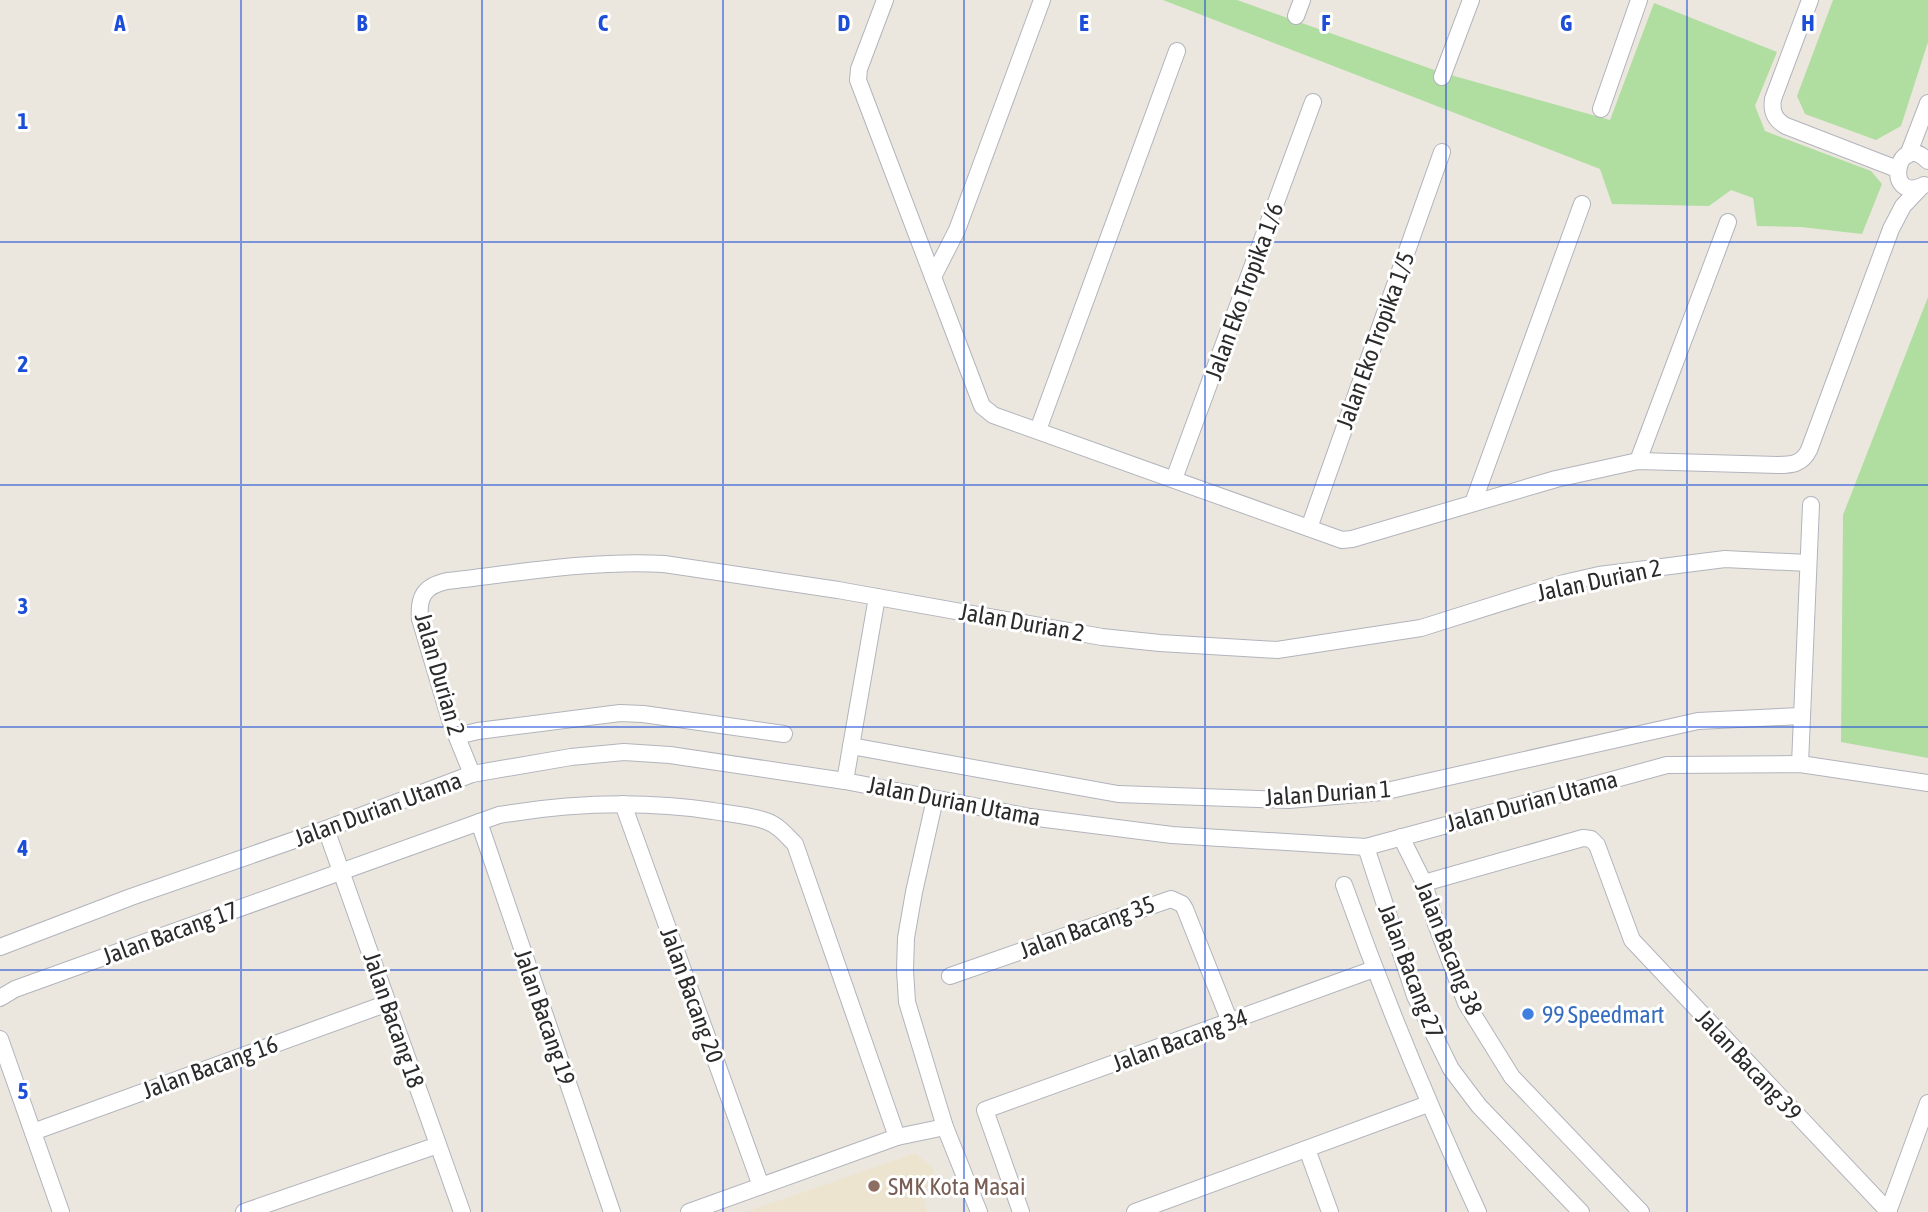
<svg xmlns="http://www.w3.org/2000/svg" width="1928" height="1212" viewBox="0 0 1928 1212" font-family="'Asap Condensed',sans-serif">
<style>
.education{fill:#ece4cf}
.green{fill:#b0dda0}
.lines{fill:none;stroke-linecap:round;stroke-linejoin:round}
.minor-casing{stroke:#b2b4bd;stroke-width:18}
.minor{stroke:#fff;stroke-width:16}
.grid{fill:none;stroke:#1d4ed8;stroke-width:2;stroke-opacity:0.55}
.shop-dot{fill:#3f7fe0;stroke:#fff;stroke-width:2.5}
.education-dot{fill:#8d6e63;stroke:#fff;stroke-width:2.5}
.labels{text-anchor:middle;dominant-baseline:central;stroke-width:6;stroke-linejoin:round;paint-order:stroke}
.street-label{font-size:24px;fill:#2b2b2b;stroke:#fff}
.shop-label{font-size:24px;fill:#366cbe;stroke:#fff;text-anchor:start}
.education-label{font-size:24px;fill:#785e54;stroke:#fff;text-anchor:start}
.grid-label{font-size:23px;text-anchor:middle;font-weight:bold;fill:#1d4ed8;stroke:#fff;stroke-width:6;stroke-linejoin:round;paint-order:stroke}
</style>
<rect width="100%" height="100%" fill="#ece7de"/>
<polygon class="education" points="915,1153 933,1168 934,1178 922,1195 927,1212 746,1212"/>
<g class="green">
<polygon points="1163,0 1237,0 1440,72 1610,120 1654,3 1777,52 1755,106 1765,131 1871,171 1882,184 1862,234 1801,227 1757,226 1753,198 1731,190 1709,206 1612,204 1600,169"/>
<polygon points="1833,0 1928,0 1928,42 1901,126 1876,140 1805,114 1797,96"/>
<polygon points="1928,297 1928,758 1841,742 1843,515"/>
</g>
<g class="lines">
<g class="minor-casing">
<g id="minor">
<path d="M885 0 859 69 858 80 982 406 993 415 1342 540 1352 539 1556 479 1638 461 1778 465C1792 465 1802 464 1809 450L1891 229 1903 206 1921 187"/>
<path d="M1810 0 1773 99C1771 112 1775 120 1786 126L1897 169"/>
<polyline points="1296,16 1302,0"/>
<polyline points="1442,77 1471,0"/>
<polyline points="1601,109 1639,0"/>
<polyline points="1908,155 1928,103"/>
<path d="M1924 185C1883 205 1896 129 1928 161"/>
<polyline points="933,277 957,230 1042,0"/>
<polyline points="1038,430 1177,51"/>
<polyline points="1638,461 1728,222"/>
<polyline points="1174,479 1313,102"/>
<polyline points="1473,503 1582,204"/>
<polyline points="1309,528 1442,152"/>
<polyline points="457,736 478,731 620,713 643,714 784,734"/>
<polyline points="851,746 1118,794 1289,800 1382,792 1698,721 1801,716"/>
<polyline points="1800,764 1811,505"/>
<path d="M472 774 450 720 420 619C418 597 424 586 447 581 518 573 592 560 664 564L838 590 1102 637 1160 643 1277 650 1421 628 1564 583 1599 575 1725 559 1808 563"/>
<polyline points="845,781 877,597"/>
<polyline points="935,799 914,892 906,938 905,970 907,1002 945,1127 979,1212"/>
<polyline points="623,804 761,1186"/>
<polyline points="479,822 612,1212"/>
<polyline points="326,829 462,1212"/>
<polyline points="1401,837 1424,883 1436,924 1466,1003 1512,1077 1641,1212"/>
<polyline points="1366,847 1415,996 1451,1069 1479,1106 1581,1212"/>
<polyline points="1424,883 1583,838 1591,839 1597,845 1632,940 1889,1212"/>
<path d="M1344 885C1384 997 1428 1104 1478 1212"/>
<polyline points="0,947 131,897 326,829 472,774 571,757 624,752 670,755 845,781 1030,817 1172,835 1366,847 1667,765 1800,764 1928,783"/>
<polyline points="950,976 1171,899 1182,904 1185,909 1230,1022"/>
<path d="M0 998 15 989 499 815C571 803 640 800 713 811 730 814 749 815 766 821 778 825 786 835 795 844L897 1137"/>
<polyline points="0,1039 61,1212"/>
<polyline points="33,1132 388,1003"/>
<polyline points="1307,1149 1330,1212"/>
<polyline points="244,1212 438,1145"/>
<polyline points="689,1212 897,1137 945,1127"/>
<polyline points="1021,1212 985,1110 1374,969"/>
<polyline points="1135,1212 1428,1104"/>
<polyline points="1888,1212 1928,1103"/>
</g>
</g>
<use href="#minor" class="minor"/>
</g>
<path class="grid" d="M241 0V1212M482 0V1212M723 0V1212M964 0V1212M1205 0V1212M1446 0V1212M1687 0V1212M0 242H1928M0 485H1928M0 727H1928M0 970H1928"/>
<circle class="shop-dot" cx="1528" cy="1014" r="7"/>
<circle class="education-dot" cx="874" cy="1186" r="7"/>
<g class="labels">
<g class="street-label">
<text transform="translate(1244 291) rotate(-70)">Jalan Eko Tropika 1/6</text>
<text transform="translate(1375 340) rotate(-70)">Jalan Eko Tropika 1/5</text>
<text transform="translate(1599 580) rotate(-12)">Jalan Durian 2</text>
<text transform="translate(1022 622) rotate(10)">Jalan Durian 2</text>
<text transform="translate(440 674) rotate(74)">Jalan Durian 2</text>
<text transform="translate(1328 793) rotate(-4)">Jalan Durian 1</text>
<text transform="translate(954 801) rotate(11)">Jalan Durian Utama</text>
<text transform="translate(1532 801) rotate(-15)">Jalan Durian Utama</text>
<text transform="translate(378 809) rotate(-20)">Jalan Durian Utama</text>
<text transform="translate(1087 927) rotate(-20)">Jalan Bacang 35</text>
<text transform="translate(170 933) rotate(-20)">Jalan Bacang 17</text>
<text transform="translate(1449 948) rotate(68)">Jalan Bacang 38</text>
<text transform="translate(1411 971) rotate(69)">Jalan Bacang 27</text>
<text transform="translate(692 995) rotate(70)">Jalan Bacang 20</text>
<text transform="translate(545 1017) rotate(71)">Jalan Bacang 19</text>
<text transform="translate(394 1020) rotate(71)">Jalan Bacang 18</text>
<text transform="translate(1180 1040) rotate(-20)">Jalan Bacang 34</text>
<text transform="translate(1749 1065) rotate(47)">Jalan Bacang 39</text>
<text transform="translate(210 1067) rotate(-20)">Jalan Bacang 16</text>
</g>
<g class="shop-label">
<text x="1542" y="1014">99 Speedmart</text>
</g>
<g class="education-label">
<text x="888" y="1186">SMK Kota Masai</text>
</g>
</g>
<g class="grid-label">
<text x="120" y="31">A</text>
<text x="362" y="31">B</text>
<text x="603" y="31">C</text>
<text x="844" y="31">D</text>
<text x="1084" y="31">E</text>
<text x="1326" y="31">F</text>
<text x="1566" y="31">G</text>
<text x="1808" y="31">H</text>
<text x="23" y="129">1</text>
<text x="23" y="372">2</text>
<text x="23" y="614">3</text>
<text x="23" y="856">4</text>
<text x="23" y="1099">5</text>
</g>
</svg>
